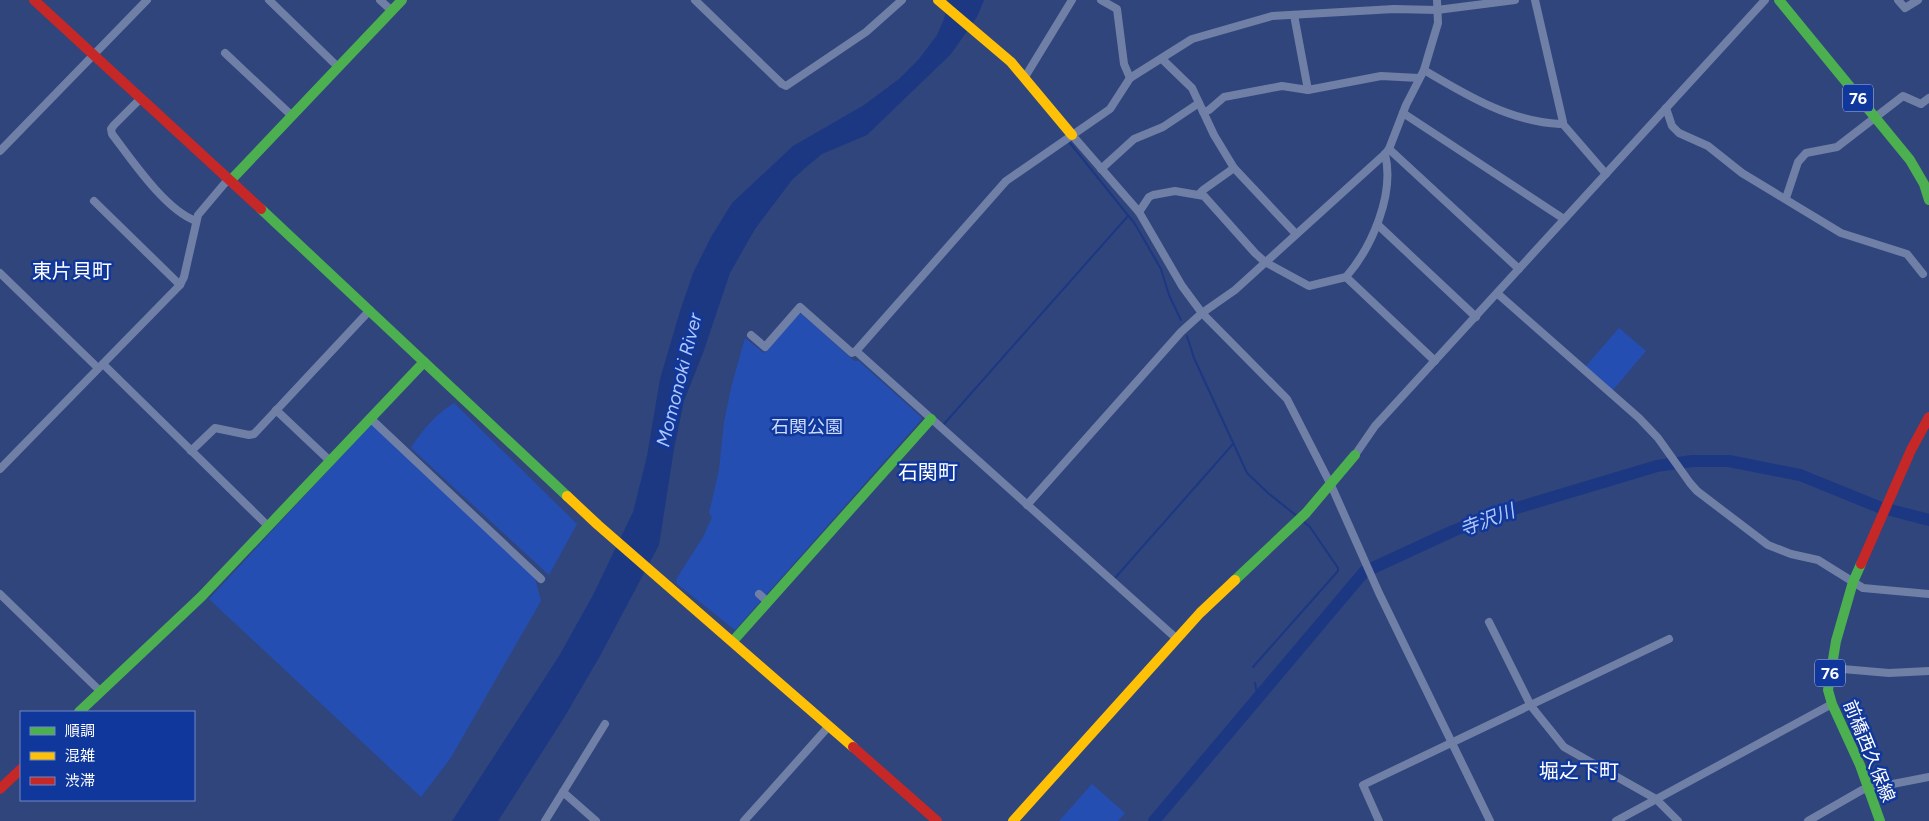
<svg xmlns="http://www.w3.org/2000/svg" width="1929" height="821" viewBox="0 0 1929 821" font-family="Figtree,'Noto Sans JP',sans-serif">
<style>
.green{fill:#254eb2}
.water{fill:#1d3883}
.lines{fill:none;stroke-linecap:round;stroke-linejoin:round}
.stream{stroke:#1d3883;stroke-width:2}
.river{stroke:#1d3883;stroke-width:12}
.street{stroke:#707fa6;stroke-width:8}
.fast{stroke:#4caf50;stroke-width:10}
.slow{stroke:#ffc107;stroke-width:10}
.jam{stroke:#c62828;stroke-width:10}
.labels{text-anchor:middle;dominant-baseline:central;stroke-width:5;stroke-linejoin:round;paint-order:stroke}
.shield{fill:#10379b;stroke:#b7c3e1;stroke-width:1}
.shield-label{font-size:16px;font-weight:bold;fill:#fff}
.park-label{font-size:18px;fill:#ccdbfe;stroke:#10379b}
.street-label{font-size:18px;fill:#fff;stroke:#10379b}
.water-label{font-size:19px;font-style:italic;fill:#b0c7fb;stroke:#10379b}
.quarter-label{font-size:20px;fill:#fff;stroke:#10379b}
</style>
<rect width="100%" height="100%" fill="#30457c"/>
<g class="green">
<polygon points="799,314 802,314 854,361 859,361 921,417 921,420 735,630 676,583 677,578 703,537 712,517 709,513 719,470 724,422 732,384 745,338 764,353"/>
<polygon points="1619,328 1646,351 1613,390 1587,368 1586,366"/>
<path d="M454 403 577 524 549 575 411 448C422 430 436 414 454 403Z"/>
<polygon points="370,425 375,425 534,574 541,601 450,759 421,797 209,599"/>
<polygon points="1092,784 1125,813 1118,821 1059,821"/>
</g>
<polygon class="water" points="948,0 984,0 977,17 951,54 867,135 822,154 805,168 792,180 755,229 730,273 703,353 684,401 674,449 659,545 600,656 562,721 498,821 452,821 559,656 593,595 633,512 647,456 660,379 680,311 693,273 711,237 732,203 793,146 864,105 899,79 919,59 937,35 944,19"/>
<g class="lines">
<g class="stream">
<polyline points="1070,143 1135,224 1161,269 1169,295 1181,320"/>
<polyline points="1187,336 1194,358 1247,473 1268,493 1298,517"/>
<polyline points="944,424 1128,216"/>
<polyline points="1115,578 1233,444"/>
<polyline points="1253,667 1338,571 1338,568 1310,527 1304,522"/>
<polyline points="1255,683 1258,699"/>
</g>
<polyline class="river" points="1154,821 1364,572 1453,531 1490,516 1657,466 1692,461 1729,461 1800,475 1879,507 1929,520"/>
<g class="street">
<polyline points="269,0 338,67"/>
<polyline points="380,0 392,11"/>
<polyline points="695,0 782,84 786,86 866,32 902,0"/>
<polyline points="1101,0 1117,9 1124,64 1130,78"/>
<polyline points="1898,0 1905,8 1918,0"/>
<polyline points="1294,15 1308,90"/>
<polyline points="225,53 291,115"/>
<polyline points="1162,59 1192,88 1214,135 1234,168 1296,234"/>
<path d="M1424 70C1466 95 1511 122 1560 124L1563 122 1535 0"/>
<polyline points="1025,77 1072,0"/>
<path d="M141 98 114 125 111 129 112 134C131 159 165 210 196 221"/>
<polyline points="1666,108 1672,126 1679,133 1708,146 1742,173 1841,233 1907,254 1923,274"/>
<polyline points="1203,112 1209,110 1224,97 1282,86 1308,90 1381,76 1419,78"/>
<polyline points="1403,113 1564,219"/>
<polyline points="1562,123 1606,174"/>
<polyline points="1072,135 1139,212 1182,286 1202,313 1287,399 1331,485 1379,593 1490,821"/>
<polyline points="1389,149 1519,269"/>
<polyline points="0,151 147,0"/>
<polyline points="1101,169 1134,139 1163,127 1199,103"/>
<polyline points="1199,194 1203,190 1234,168"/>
<polyline points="1786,198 1798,162 1806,153 1837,147 1903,96 1921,104 1929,98"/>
<polyline points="94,201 180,285"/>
<path d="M1139 212 1149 197 1153 195 1175 191 1204 196 1255 253 1265 262 1309 286 1346 277C1372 247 1395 194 1385 154"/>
<polyline points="1378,225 1476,317"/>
<polyline points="0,273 98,368"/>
<polyline points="1346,277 1435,361"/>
<polyline points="1498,294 1639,418 1658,438 1690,483 1697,491 1768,545 1791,554 1818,560 1863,588 1929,594"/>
<polyline points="751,335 765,347 800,307 852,353 856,351 1177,639"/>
<polyline points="856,351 1006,181 1110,109 1130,78 1192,39 1272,16 1394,9 1437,10 1515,0"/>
<polyline points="103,364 268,526"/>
<polyline points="276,410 330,461"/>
<polyline points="370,418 541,579"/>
<polyline points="191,451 215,428 249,435 254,434 370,310"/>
<polyline points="1355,455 1375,426 1765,0"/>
<polyline points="0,469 180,285 184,277 198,215 225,183 231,180"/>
<polyline points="1027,505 1181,332 1202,313 1235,290 1385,154 1389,149 1406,105 1424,70 1429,53 1438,23 1437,0"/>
<polyline points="0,594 100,691"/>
<polyline points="759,594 768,602"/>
<polyline points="1489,622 1531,706 1564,747 1656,799 1678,821"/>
<polyline points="1831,668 1889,673 1929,671"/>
<polyline points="563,792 596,821"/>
<polyline points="545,821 605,724"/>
<polyline points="744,821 829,726"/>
<polyline points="1379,821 1363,785 1669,639"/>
<polyline points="1616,821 1832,704"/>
<polyline points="1808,821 1862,790 1929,777"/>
</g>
<g class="fast">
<polyline points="1779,0 1910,160 1924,184 1929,200"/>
<polyline points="231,180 402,0"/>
<polyline points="261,209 567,496"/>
<polyline points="1861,564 1853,582 1836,641 1828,690 1832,704 1860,765 1880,821"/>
<polyline points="1235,580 1306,513 1355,455"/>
<polyline points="733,641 931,419"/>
<polyline points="79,712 201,597 424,362"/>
</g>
<g class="slow">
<polyline points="938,0 1011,62 1072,135"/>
<polyline points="567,496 598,525 853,747"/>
<polyline points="1013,821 1200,613 1235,580"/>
</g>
<g class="jam">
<polyline points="34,0 261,209"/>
<polyline points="1861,564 1911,450 1929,417"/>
<polyline points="853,747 937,821"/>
<polyline points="0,789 21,769"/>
</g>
</g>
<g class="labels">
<g class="shield">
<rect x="1843" y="84.5" width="30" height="27" rx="4"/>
<rect x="1815" y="659.5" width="30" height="27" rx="4"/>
</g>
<g class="shield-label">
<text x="1858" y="98">76</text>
<text x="1830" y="673">76</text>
</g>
<g class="park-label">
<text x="807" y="427">石関公園</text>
</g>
<g class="street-label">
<text transform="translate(1869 751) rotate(68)">前橋西久保線</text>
</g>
<g class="water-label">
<text transform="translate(679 380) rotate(-76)">Momonoki River</text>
<text transform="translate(1487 520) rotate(-21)">寺沢川</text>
</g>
<g class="quarter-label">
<text x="72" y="271">東片貝町</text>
<text x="928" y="472">石関町</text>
<text x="1579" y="771">堀之下町</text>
</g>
</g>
<rect x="20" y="711" width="175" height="90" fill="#10379b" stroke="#7087c3"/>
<rect x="30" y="727" width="25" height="8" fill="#4caf50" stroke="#7087c3"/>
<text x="65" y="736" font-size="15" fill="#ffffff">順調</text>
<rect x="30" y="752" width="25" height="8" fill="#ffc107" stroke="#7087c3"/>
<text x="65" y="761" font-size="15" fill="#ffffff">混雑</text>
<rect x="30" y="777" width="25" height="8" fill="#c62828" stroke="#7087c3"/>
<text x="65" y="786" font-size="15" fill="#ffffff">渋滞</text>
</svg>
